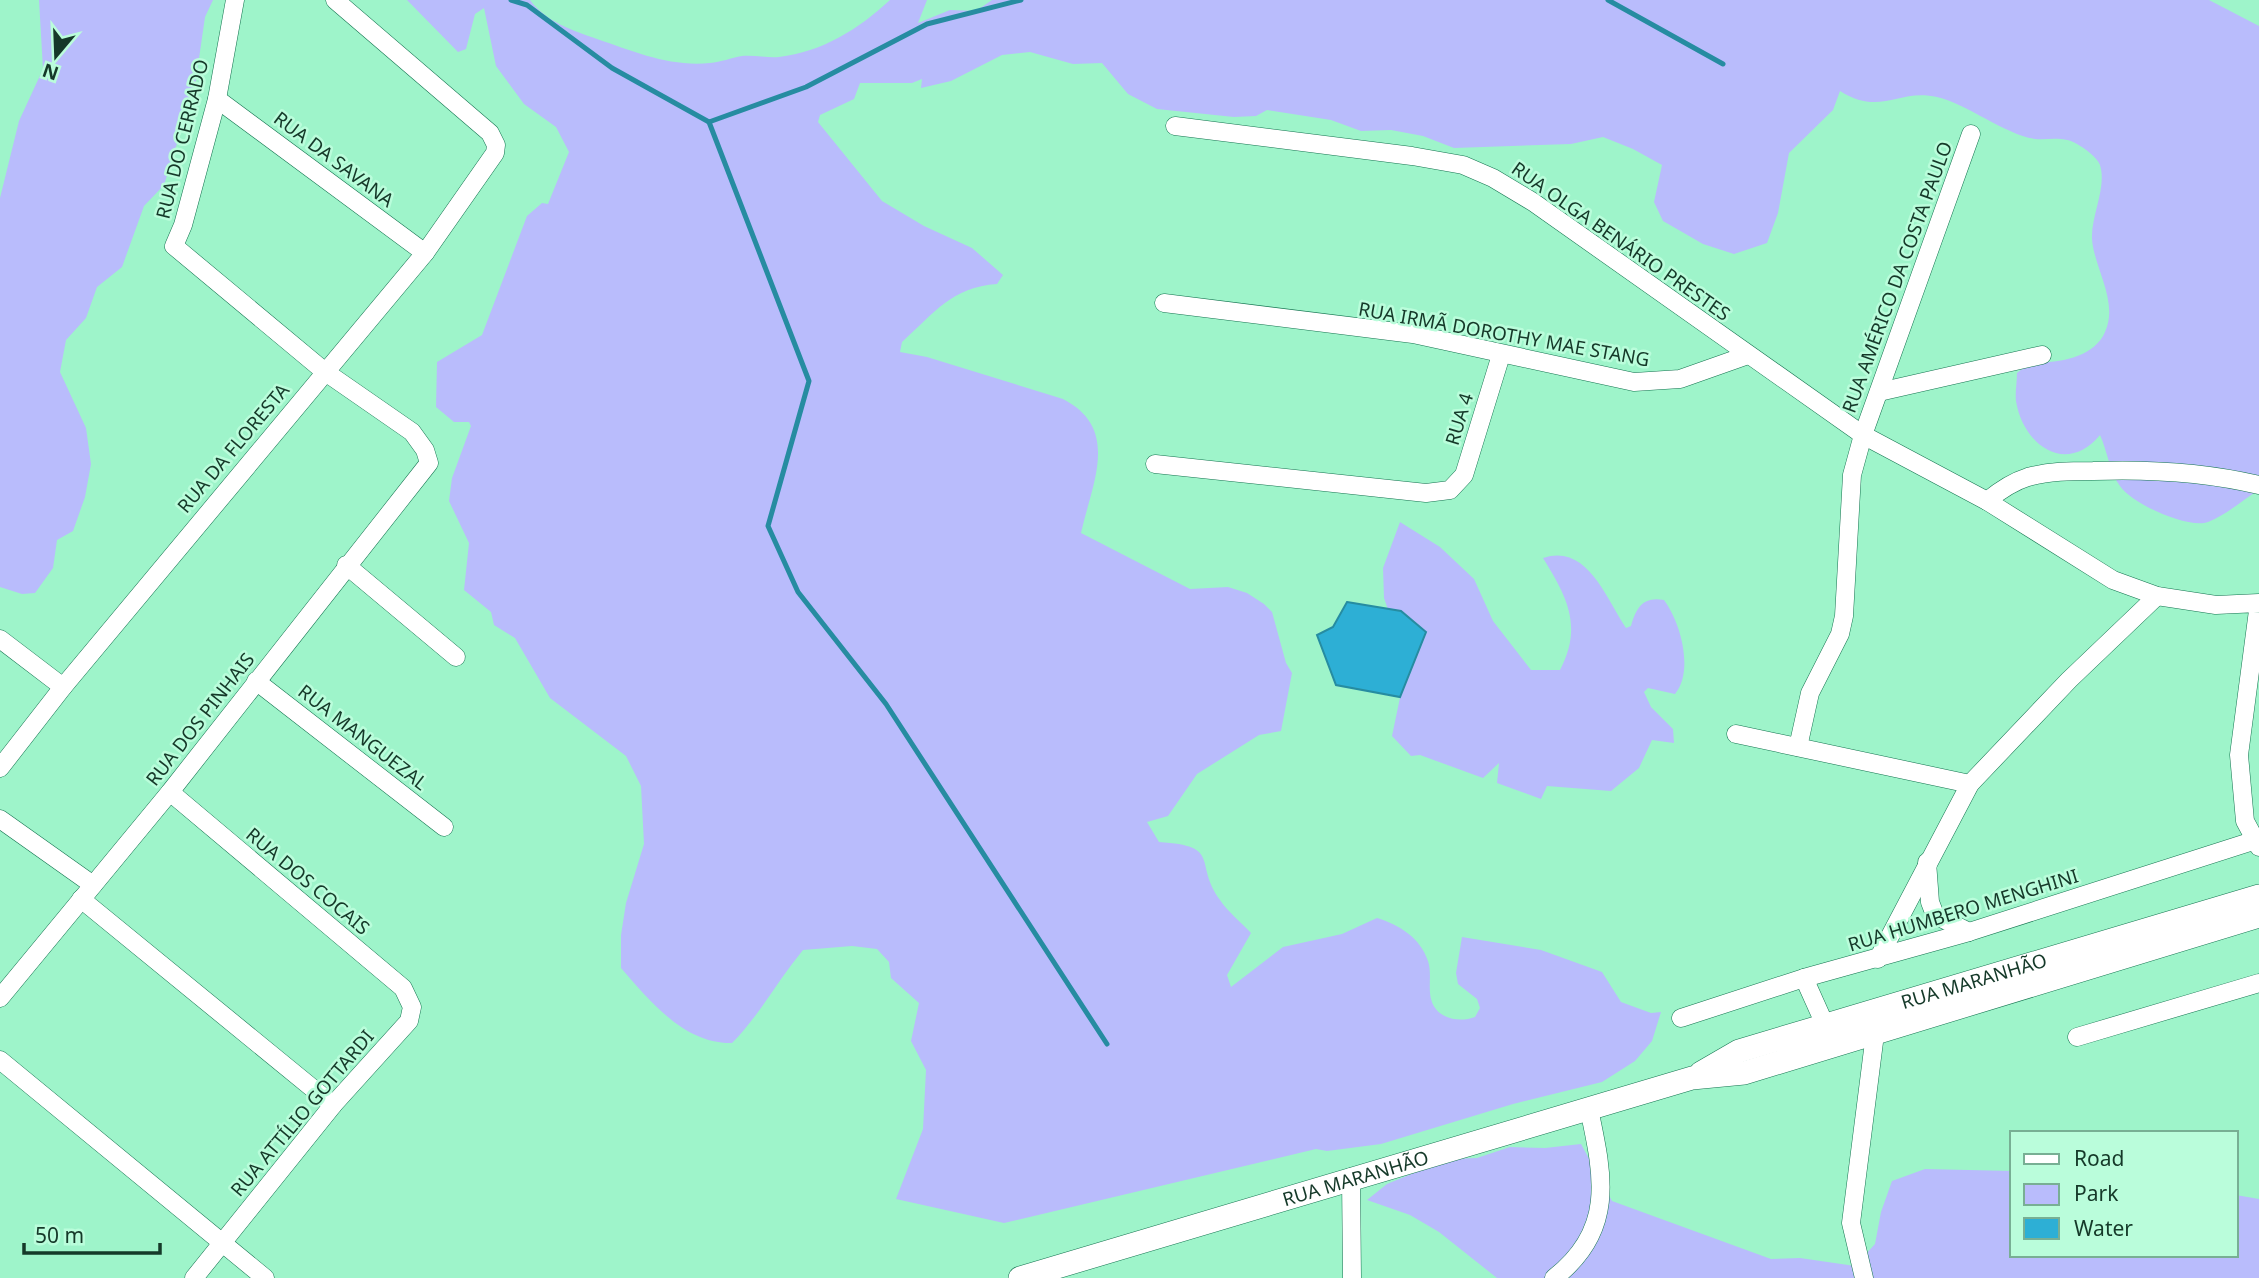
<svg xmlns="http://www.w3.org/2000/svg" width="2259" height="1278" viewBox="0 0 2259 1278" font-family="'Noto Sans',sans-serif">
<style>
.green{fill:#b9bcfc}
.water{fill:#2dafd5;stroke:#268ca1;stroke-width:2}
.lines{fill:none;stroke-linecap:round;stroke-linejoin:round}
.stream{stroke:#268ca1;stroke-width:5}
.minor-casing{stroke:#147450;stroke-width:19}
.tertiary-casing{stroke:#147450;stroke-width:24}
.minor{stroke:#fff;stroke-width:18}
.tertiary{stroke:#fff;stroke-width:23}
.labels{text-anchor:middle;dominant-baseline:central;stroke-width:5;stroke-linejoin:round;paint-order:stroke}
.street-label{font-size:19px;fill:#153929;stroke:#bafddb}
</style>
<rect width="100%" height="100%" fill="#9ef4ca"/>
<g class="green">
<polygon points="39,0 213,0 205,17 195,86 164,185 144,206 122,267 97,287 86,318 66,340 60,372 86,428 91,464 85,497 73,531 57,540 53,568 35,593 22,594 0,587 0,198 19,121 43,69"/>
<path d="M407 0H530C546 22 572 30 597 39 635 52 670 67 710 63 721 62 731 58 742 56 754 55 767 58 779 57 822 52 859 29 890 0H927L918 23 950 10 976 11 992 0H2209L2259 26V490C2242 500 2228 514 2208 522 2188 529 2132 504 2120 486 2110 473 2107 450 2100 435 2066 476 2023 445 2016 401 2015 392 2017 382 2017 373L2031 362C2056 364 2094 358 2105 332 2119 302 2094 268 2092 239 2091 215 2107 188 2100 165 2097 157 2084 148 2077 144 2063 136 2050 140 2035 139 2006 135 1967 104 1937 97 1898 88 1881 117 1840 91L1833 110 1789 153 1778 213 1767 243 1734 254 1703 244 1663 221 1654 202 1662 165 1633 149 1603 137 1571 144 1454 148 1423 136 1391 130 1361 131 1331 120 1267 110 1256 116 1234 117 1157 109 1128 94 1102 63 1073 64 1030 52 1002 55 951 81 921 88 922 79 912 83H860L854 99 820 115 818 122 882 201 924 226 972 248 1003 275 997 284C952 287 934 313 902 342L900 352 927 357 1063 399C1121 429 1092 483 1081 533L1190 589 1228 587 1247 593 1264 604 1272 612 1286 663 1292 673 1281 731 1259 735 1197 774 1168 816 1147 822 1159 842C1223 846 1193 863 1220 900 1228 912 1241 922 1251 933L1227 975 1231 987 1283 947 1342 934 1377 918C1399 925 1420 937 1428 961 1432 973 1428 987 1431 999 1436 1019 1459 1023 1475 1017L1480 1008 1477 999 1458 984 1456 973 1462 937 1541 950 1602 972 1621 1002 1651 1013 1661 1012 1652 1041 1635 1061 1602 1082 1513 1104 1381 1144 1327 1151 1316 1149 1004 1223 896 1199 923 1129 926 1070 911 1041 919 1003 891 978 889 962 877 949 852 946 803 950C778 980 759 1016 732 1043 684 1044 650 1001 621 968V935L626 903 644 844 641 786 626 756 550 698 515 638 494 625 491 612 464 590 469 543 449 501 452 478 471 426 469 422H454L436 407 437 362 482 335 527 216 542 203 548 204 569 152 556 127 524 104 496 66 484 8 475 14 466 49 458 52Z"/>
<path d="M1400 522 1440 547 1474 579 1493 621 1531 670H1560C1583 626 1567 597 1543 558 1587 543 1606 598 1626 628L1631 626C1636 608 1643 596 1664 600 1681 623 1694 671 1675 694L1648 688 1644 692 1651 707 1673 729 1674 743 1652 740 1639 768 1611 791 1547 786 1541 799 1497 783 1499 763 1483 778 1420 755 1411 756 1392 736 1407 664 1384 598 1383 568Z"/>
<polygon points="1581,1144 1612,1201 1771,1259 1800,1258 1855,1266 1875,1244 1881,1212 1892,1181 1925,1169 2012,1171 2012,1255 2236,1255 2236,1195 2259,1199 2259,1278 1497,1278 1439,1232 1410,1215 1367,1200 1387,1184 1448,1159 1477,1158 1510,1147 1545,1148"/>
</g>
<polygon class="water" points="1347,602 1401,611 1426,632 1400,697 1336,685 1317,635 1333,627"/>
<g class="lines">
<g class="stream">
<polyline points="511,0 527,5 612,68 709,122 806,87 927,24 1021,0"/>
<polyline points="1608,0 1723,64"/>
<polyline points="709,122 809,381 768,526 798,592 886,704 1107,1044"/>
</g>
<g class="minor-casing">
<g id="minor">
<polyline points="217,99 425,253"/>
<polyline points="1175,126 1412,156 1463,165 1493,178 1533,202 1863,435 1987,501 2113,580 2157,596 2216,605 2259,603 2239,755 2245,821 2259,847"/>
<polyline points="1164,303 1413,334 1634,382 1680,379 1748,355"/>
<polyline points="1879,392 2042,355"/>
<polyline points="1155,464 1426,493 1450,490 1464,475 1501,355"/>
<path d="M1987 501C1999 491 2012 482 2028 477 2049 471 2071 471 2093 471 2149 469 2204 472 2259 485"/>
<polyline points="346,565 456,657"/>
<polyline points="0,639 63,687"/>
<polyline points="256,681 444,827"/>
<polyline points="1736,734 1970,784"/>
<polyline points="1798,747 1810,693 1840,634 1844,616 1852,475 1863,435 1971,134"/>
<polyline points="0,768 63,687 425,253 495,153 496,145 490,133 335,0"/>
<polyline points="170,792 403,988 412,1007 409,1021 333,1105 194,1278"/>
<polyline points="0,819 93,885"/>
<polyline points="1927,862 1930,902 1935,915 1969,932"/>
<polyline points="81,899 333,1105"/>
<polyline points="1878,959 1970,784 2069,680 2157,596"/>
<polyline points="1804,978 1830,1036"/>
<polyline points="0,998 170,792 429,463 425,450 412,432 324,371 174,246 183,225 217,99 235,0"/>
<polyline points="1681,1018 1804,978 1969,932 2259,839"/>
<polyline points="2077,1037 2259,983"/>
<polyline points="0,1060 265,1278"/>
<polyline points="1351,1177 1352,1278"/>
<path d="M1554 1278C1616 1230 1603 1175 1589 1109"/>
<polyline points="1864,1278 1851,1223 1875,1034"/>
</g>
</g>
<g class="tertiary-casing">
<g id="tertiary">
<path id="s1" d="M1701 1073 1739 1051 2259 896"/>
<path id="s2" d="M1020 1278 1692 1078 1744 1073 2259 916"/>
</g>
</g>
<use href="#minor" class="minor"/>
<use href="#tertiary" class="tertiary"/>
</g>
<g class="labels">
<g class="street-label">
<text transform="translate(182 139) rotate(-76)">RUA DO CERRADO</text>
<text transform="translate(334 159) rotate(37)">RUA DA SAVANA</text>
<text transform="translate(1621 241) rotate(35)">RUA OLGA BENÁRIO PRESTES</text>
<text transform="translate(1897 277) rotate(-70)">RUA AMÉRICO DA COSTA PAULO</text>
<text transform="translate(1504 334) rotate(10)">RUA IRMÃ DOROTHY MAE STANG</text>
<text transform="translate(1459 419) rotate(-73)">RUA 4</text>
<text transform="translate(233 448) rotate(-50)">RUA DA FLORESTA</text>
<text transform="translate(200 719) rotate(-52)">RUA DOS PINHAIS</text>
<text transform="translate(363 737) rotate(38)">RUA MANGUEZAL</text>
<text transform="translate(308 881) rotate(40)">RUA DOS COCAIS</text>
<text transform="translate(1963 910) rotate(-17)">RUA HUMBERO MENGHINI</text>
<text stroke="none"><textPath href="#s1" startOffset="289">RUA MARANHÃO</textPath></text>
<text transform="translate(302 1113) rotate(-50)">RUA ATTÍLIO GOTTARDI</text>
<text stroke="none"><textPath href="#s2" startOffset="350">RUA MARANHÃO</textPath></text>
</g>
</g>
<rect x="2010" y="1131" width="228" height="126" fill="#bafddb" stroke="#78af94" stroke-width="2"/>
<rect x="2024" y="1154" width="35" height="10" fill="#ffffff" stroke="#78af94" stroke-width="2"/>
<text x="2074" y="1166" font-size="21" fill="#153929">Road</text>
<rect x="2024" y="1184" width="35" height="21" fill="#b9bcfc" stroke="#78af94" stroke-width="2"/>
<text x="2074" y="1201" font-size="21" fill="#153929">Park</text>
<rect x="2024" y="1218" width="35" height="21" fill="#2dafd5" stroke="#78af94" stroke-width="2"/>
<text x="2074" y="1236" font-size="21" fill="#153929">Water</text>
<g transform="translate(56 56) rotate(199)" stroke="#bafddb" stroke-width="5" paint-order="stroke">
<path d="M0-5L12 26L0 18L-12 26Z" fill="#153929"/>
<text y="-10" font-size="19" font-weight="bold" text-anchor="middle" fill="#153929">N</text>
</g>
<path d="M24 1243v10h136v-10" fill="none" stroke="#153929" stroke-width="3.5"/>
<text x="35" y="1243" font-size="21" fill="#153929" stroke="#bafddb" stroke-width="5" paint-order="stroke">50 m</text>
</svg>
